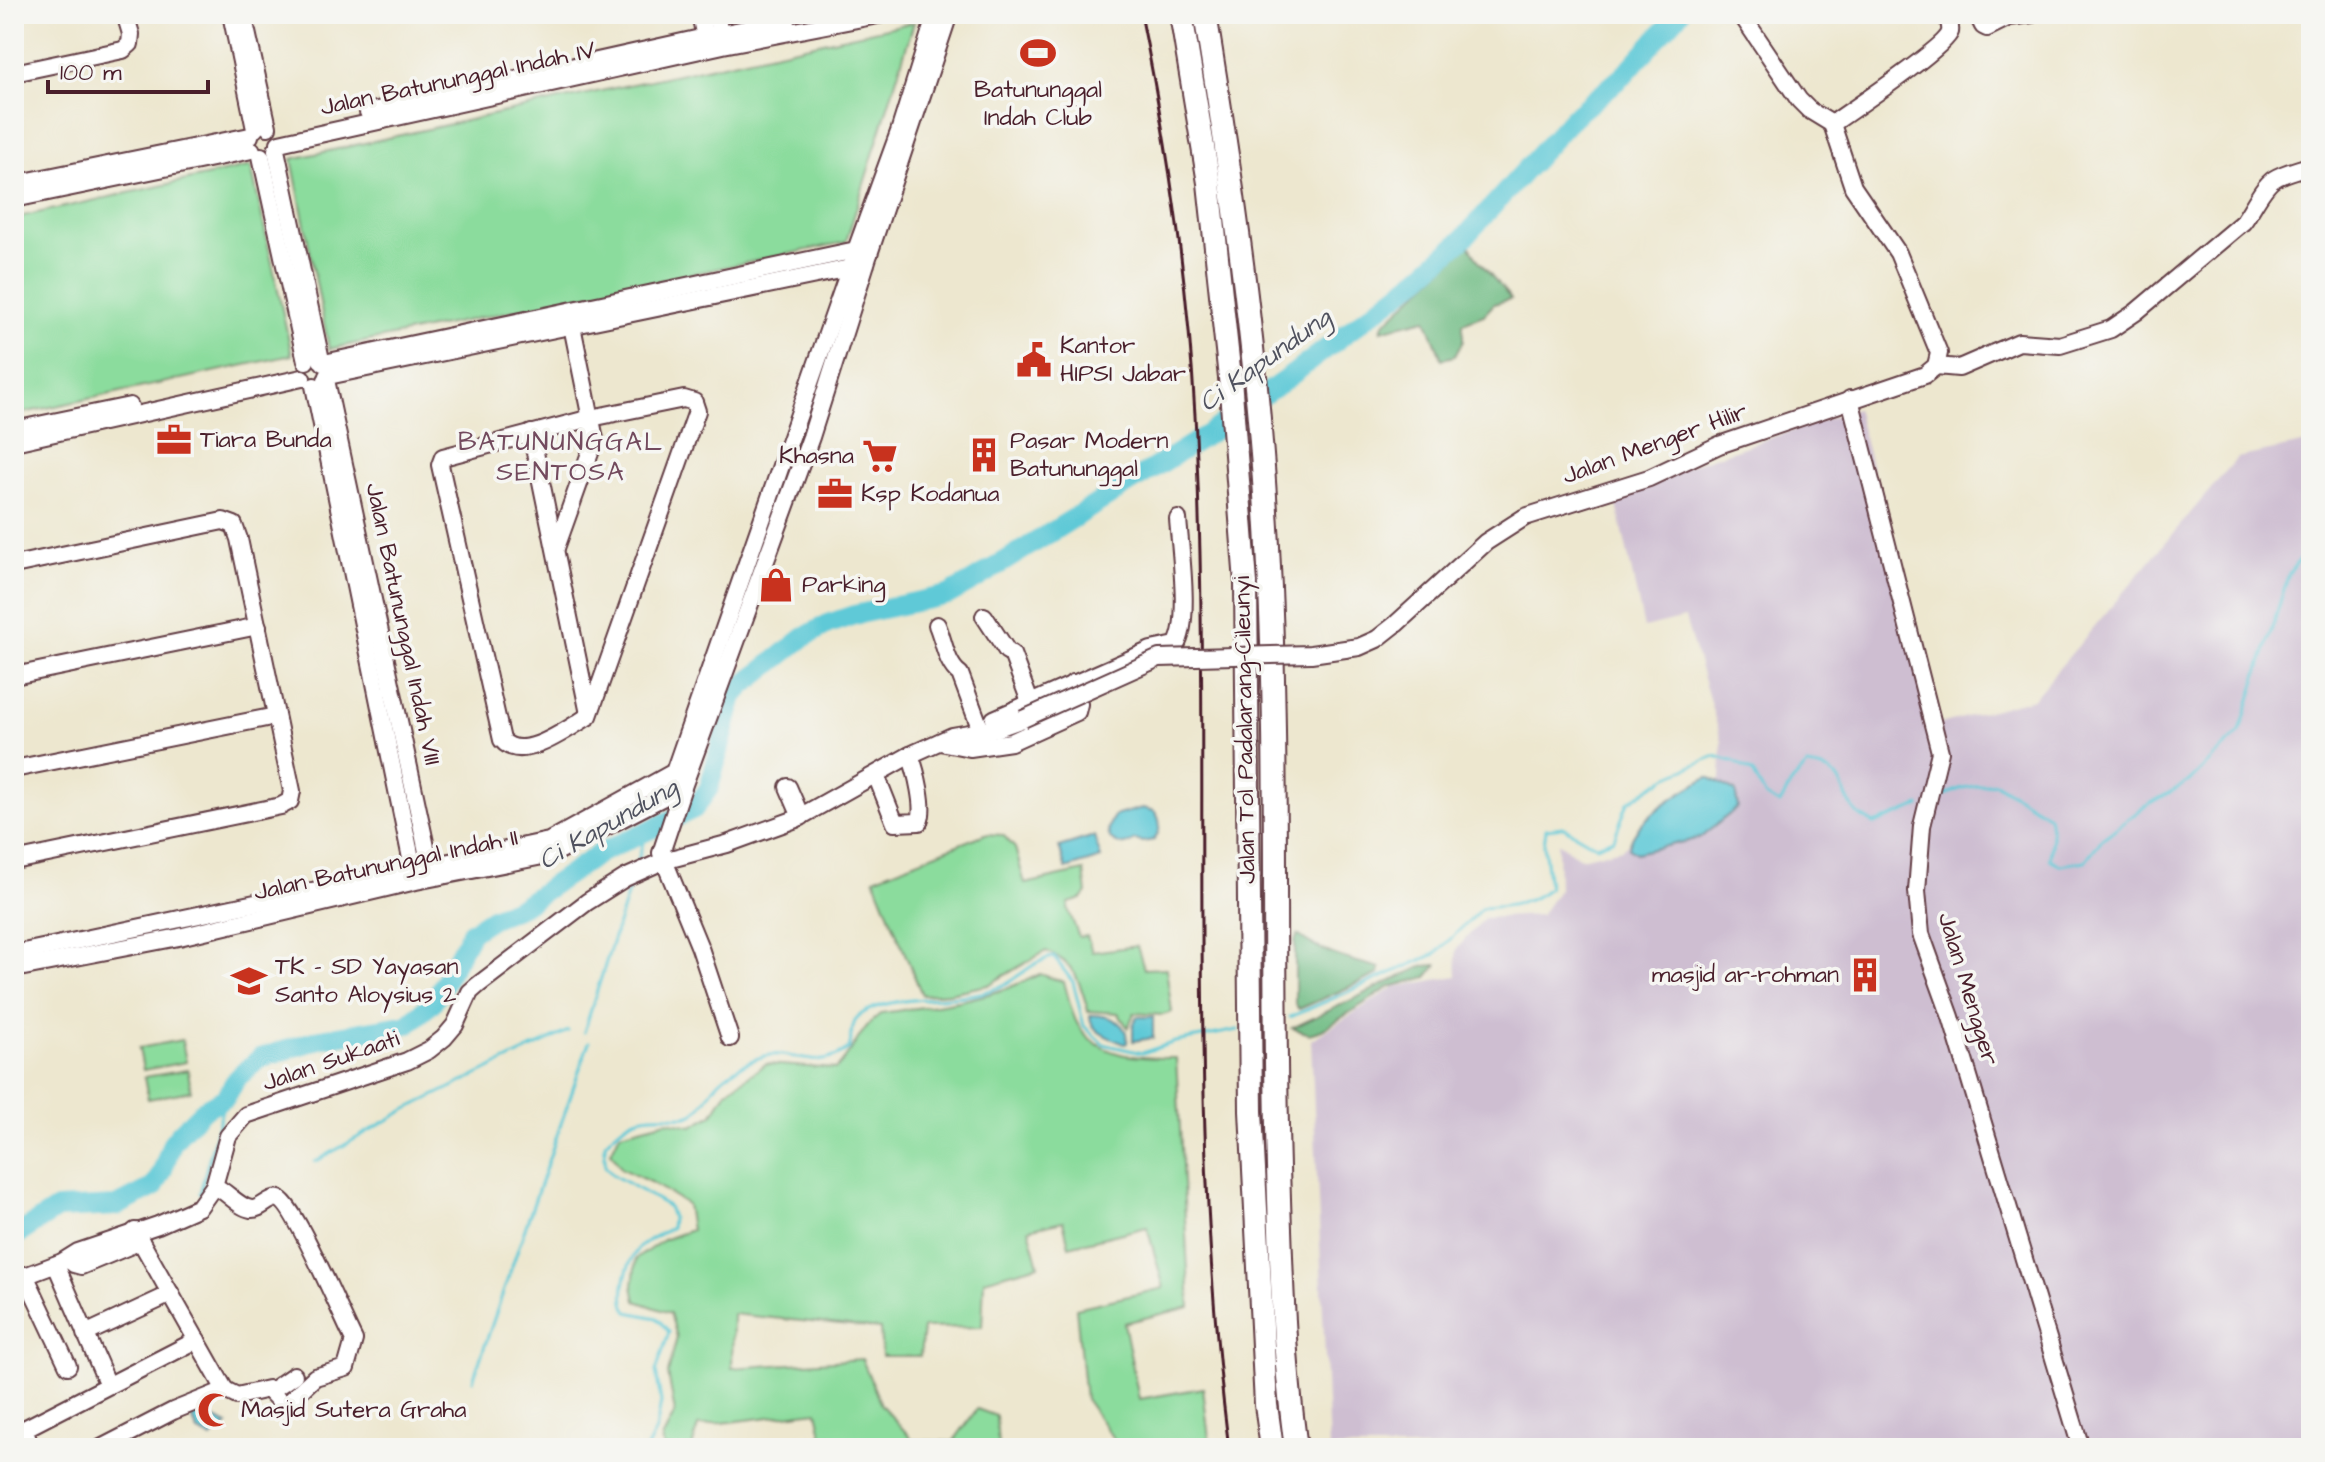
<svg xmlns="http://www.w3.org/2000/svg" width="2325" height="1462" viewBox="0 0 2325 1462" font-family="'Architects Daughter',sans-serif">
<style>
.industrial{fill:#cebed1}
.green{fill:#8bdc9d;stroke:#6a7e64;stroke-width:2}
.forest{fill:#70bc84;stroke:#5d6e58;stroke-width:2}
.water{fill:#5ec9d7;stroke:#547481;stroke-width:2}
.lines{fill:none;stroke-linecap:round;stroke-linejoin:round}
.stream{stroke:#5ec9d7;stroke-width:3}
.river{stroke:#5ec9d7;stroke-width:20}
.minor-casing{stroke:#623d44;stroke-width:20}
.highway-casing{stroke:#623d44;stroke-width:26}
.minor{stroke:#fff;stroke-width:16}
.highway{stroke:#fff;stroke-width:22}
.rail{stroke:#4a1f2b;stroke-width:3}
.minor-bridge-casing{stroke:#623d44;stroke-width:20;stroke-linecap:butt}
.minor-bridge{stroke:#fff;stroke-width:16}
.labels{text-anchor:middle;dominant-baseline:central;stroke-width:7;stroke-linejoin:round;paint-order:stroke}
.street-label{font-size:24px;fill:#4a1f2b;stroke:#f6f6f2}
.poi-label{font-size:24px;fill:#4a1f2b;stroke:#f6f6f2;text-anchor:start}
.water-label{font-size:26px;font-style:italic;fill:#50525f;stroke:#f6f6f2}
.neighbourhood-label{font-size:26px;letter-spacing:2px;fill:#734a5e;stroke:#f6f6f2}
</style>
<rect width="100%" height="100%" fill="#f6f6f2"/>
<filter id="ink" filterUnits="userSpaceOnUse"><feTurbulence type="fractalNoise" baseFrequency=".0125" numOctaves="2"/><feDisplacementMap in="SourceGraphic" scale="16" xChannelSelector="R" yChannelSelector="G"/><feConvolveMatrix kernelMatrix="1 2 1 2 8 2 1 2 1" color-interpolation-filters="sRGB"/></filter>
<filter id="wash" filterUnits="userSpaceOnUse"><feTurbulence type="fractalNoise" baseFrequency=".006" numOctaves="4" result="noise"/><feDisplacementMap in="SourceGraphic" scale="32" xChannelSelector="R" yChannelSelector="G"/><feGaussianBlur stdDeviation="1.8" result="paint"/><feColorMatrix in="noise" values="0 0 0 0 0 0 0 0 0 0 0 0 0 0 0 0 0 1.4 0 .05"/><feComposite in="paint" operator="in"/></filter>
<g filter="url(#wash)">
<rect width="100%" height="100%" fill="#ede7cf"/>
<polygon class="industrial" points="1856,409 1940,724 2033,699 2237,458 2311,442 2311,1448 1329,1448 1311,1040 1395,987 1457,976 1456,950 1484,918 1541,915 1559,889 1558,842 1580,858 1622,849 1666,809 1721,779 1722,742 1685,618 1644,628 1614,491"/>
<g class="green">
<polygon points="914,22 846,242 329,349 292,159"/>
<polygon points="251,166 292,355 14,415 14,218"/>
<path d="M985 834 1003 835 1015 848 1025 884 1084 871 1087 893 1082 899 1069 903 1068 909 1079 937 1087 936 1092 952 1137 946 1144 969 1166 968 1172 1012 1163 1015 1134 1013 1128 1028 1118 1013 1088 1011C1080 982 1076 963 1046 951L988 985 949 993 922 995 874 878Z"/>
<path d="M1040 974 1064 982C1068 995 1071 1013 1078 1025 1100 1059 1140 1058 1176 1058L1190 1307 1124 1323 1139 1399 1203 1388 1210 1448H1120L1085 1399 1076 1308 1164 1288 1147 1227 1069 1246 1063 1221 1029 1229 1039 1265 984 1280 982 1327 923 1328 920 1356H882L880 1329 733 1314 732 1368 862 1359 881 1405 913 1440 953 1442 977 1409 996 1416 998 1448H817L822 1434 817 1411 698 1426 692 1448H664L662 1439 675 1413 668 1373 677 1337 670 1313 636 1301 633 1286 636 1259 663 1240 691 1230 687 1204 650 1182 622 1169 611 1152 620 1133 667 1121 692 1126 712 1115 727 1091 766 1064 836 1069C856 1049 860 1027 882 1013 936 1005 991 1000 1040 974Z"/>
<polygon points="182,1040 186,1062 143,1070 139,1048"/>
<polygon points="188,1070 191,1091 148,1099 144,1077"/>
</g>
<g class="forest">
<polygon points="1469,245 1479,261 1511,299 1494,304 1484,315 1463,323 1463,341 1455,356 1442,359 1426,319 1381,330 1383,324"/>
<path d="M1298 935C1323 954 1350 960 1380 968L1379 974 1299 1009 1295 1005V941Z"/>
<polygon points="1437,965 1427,977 1390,987 1322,1030 1309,1034 1292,1028 1423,966"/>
</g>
<g class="water">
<path d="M1708 777 1735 791 1738 807 1700 838 1636 853 1629 848C1632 820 1684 790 1708 777Z"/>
<path d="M1142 808 1154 811C1162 820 1161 831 1154 840L1142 842 1135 840 1126 845C1107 844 1104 831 1114 816Z"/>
<polygon points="1094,836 1101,858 1066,869 1059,847"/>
<path d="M1090 1015C1109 1015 1127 1021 1128 1043L1125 1044C1111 1038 1090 1033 1090 1015Z"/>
<polygon points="1137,1017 1153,1017 1153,1038 1133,1041 1133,1026"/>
<polygon points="198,1411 228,1425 211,1438 198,1432 191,1416"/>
</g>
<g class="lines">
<g class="stream">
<polyline points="1934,800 1962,788 1995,783 2049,816 2052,835 2050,859 2060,865 2085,861 2102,839 2144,807 2190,781 2240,732 2289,573 2304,554 2311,551"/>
<polyline points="637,863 647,830"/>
<path d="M1290 1017 1435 954 1482 908C1508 906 1528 905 1549 888L1544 844 1546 829 1563 827 1596 846 1614 839 1628 802 1667 777 1715 756 1735 762 1753 773 1766 797 1780 804 1792 782 1807 766C1850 771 1835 788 1857 813 1861 817 1869 820 1874 824L1920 806"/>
<polyline points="584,1032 630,886"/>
<polyline points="315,1162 407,1109 568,1031"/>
<polyline points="200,1193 225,1098"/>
<polyline points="473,1380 589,1042"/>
<path d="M647 1448 656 1430 661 1402 656 1371 669 1332 657 1318 628 1312C617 1296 628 1256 642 1245 650 1238 662 1233 671 1228L672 1218 668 1206 613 1175 605 1166V1143C628 1119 637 1114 670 1116 678 1116 687 1118 694 1113 704 1107 709 1092 717 1084 727 1072 750 1060 765 1056 795 1049 814 1074 849 1049 852 1039 851 1021 860 1015 893 992 955 1004 994 989 1016 982 1032 960 1054 957L1073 982 1084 1026 1103 1044 1142 1053 1175 1042 1238 1030"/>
</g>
<polyline class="river" points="14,1237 57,1209 117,1206 154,1187 162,1172 172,1143 179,1134 204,1109 225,1098 237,1078 260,1058 320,1039 408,1024 431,1004 438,994 471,932 492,918 522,906 600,853 694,809 709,788 734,696 743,686 803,638 828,624 854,615 948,595 973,581 1213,431 1293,374 1421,276 1464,238 1573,117 1623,76 1679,14"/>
</g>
</g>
<g filter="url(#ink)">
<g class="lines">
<g class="minor-casing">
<g id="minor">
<polyline points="231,14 255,129"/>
<polyline points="243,14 268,127"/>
<polyline points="700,14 707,47"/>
<polyline points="716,14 722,44"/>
<polyline points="1741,14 1799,100 1809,110 1832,124"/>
<polyline points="1977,14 1983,26 1987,28 2009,17 2032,14"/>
<polyline points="14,73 123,50 130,44 131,34 125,14"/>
<polyline points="368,112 705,37 787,21"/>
<polyline points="279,143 723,45 883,14"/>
<polyline points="276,150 321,360"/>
<polyline points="261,156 306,361"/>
<polyline points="14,184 250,136"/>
<polyline points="14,199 252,150"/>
<polyline points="869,254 949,14"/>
<polyline points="324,363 856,250 899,132 936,14"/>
<path d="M1936 366 1959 368 2019 342 2060 345 2111 329 2136 312 2243 222C2252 210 2262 187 2274 179 2285 172 2298 170 2311 165"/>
<path d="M1936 366 1939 353 1898 253 1853 187 1832 124C1850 111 1946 47 1950 32 1951 26 1948 19 1945 14"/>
<polyline points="328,376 850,268"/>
<polyline points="326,380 432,875"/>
<polyline points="314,386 415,878"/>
<path d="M684 399 694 402 697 411 589 716C568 728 522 764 502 740L440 465 443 457 591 418Z"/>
<polyline points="1850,399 1940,752 1922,826 1917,891 1921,934 1951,1017 2081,1448"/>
<polyline points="19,429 130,406"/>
<polyline points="531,433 589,714"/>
<polyline points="14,442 302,378"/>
<polyline points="1525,517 1649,478 1719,445 1925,375 1936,366"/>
<polyline points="556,548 595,439 570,316"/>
<polyline points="14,565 223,521 234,525 239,539 292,791 290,801 281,806 14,861"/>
<polyline points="984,616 1007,651 1012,654 1030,702"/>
<path d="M937 625C944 641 946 664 960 674L979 725"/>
<polyline points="14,676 258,626"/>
<path d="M994 719 1151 650 1176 645C1191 623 1180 548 1178 519"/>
<polyline points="940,742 970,748 1011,742 1077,712 1079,704 1073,683"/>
<polyline points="14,769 276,716"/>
<path d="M876 775 895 823 919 822C926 809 916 770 910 755"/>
<polyline points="681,784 683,787 661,853 700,948 730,1038"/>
<polyline points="788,787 801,817"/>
<polyline points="14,954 549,841 674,772 850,268"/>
<polyline points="14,969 179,937 416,881 553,854 683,787 811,437 869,254 856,250 850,268 866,264"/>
<path d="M214 1186C227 1191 238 1207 251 1209 261 1210 270 1196 279 1199 295 1205 343 1319 354 1340L346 1368 315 1377 284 1406 268 1389 237 1396 225 1390"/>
<polyline points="135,1231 225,1390"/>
<polyline points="68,1259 74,1264 81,1266 141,1241"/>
<polyline points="56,1265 108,1385"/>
<polyline points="25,1275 68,1366"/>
<polyline points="14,1280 62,1262 78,1252 158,1225 199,1207 214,1186 228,1136 246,1115 407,1061 429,1050 444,1038 455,1025 470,992 478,985 587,902 625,878 663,861 727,844 796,819 910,755 952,736 998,728 1023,719"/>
<polyline points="85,1334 171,1294"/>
<polyline points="271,1391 294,1375"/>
<polyline points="31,1448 24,1429 197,1340"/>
<polyline points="101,1448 173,1411 225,1390"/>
</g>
</g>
<g class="highway-casing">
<g id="highway">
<polyline points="1181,14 1209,183 1230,378 1246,583 1251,1111 1266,1405 1272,1448"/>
<path d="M1205 14C1235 197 1261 381 1269 567 1279 766 1272 967 1278 1167 1281 1261 1283 1355 1296 1448"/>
</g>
</g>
<use href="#minor" class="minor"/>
<use href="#highway" class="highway"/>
<path class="rail" d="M1141 14C1168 146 1188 280 1195 415 1213 760 1184 1104 1229 1448"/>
<g class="minor-bridge-casing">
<polyline id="minor-bridge" points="1023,719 1159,658 1311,654 1359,647 1377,639 1396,624 1486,542 1525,517"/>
</g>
<use href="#minor-bridge" class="minor-bridge"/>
</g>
</g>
<defs>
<g id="stadium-bare" transform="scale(2.76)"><path d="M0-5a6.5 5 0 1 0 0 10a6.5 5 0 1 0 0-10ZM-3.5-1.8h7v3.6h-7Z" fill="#c8321e" stroke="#f6f6f2" stroke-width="2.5" paint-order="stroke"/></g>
<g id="civic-bare" transform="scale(2.76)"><path d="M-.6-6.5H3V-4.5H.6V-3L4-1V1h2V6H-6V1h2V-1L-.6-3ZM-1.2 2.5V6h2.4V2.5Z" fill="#c8321e" stroke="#f6f6f2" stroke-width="2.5" paint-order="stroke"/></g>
<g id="office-bare" transform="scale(2.76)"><path d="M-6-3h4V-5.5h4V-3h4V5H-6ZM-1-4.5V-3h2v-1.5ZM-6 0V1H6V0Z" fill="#c8321e" stroke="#f6f6f2" stroke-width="2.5" paint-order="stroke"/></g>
<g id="building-bare" transform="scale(2.76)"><path d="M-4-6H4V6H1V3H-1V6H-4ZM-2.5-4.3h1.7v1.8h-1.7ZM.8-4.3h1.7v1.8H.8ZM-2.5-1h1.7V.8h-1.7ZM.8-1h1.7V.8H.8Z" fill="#c8321e" stroke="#f6f6f2" stroke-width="2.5" paint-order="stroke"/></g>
<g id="supermarket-bare" transform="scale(2.76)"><path d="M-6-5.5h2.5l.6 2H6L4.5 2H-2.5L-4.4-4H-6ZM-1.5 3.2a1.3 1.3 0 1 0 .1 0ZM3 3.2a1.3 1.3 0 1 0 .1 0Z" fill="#c8321e" stroke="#f6f6f2" stroke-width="2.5" paint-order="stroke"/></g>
<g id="shop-bare" transform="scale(2.76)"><path d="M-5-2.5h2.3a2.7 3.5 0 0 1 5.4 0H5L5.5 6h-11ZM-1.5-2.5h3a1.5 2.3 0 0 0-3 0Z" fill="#c8321e" stroke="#f6f6f2" stroke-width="2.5" paint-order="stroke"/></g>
<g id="school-bare" transform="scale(2.76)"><path d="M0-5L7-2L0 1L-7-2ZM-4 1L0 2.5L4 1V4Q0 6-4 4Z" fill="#c8321e" stroke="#f6f6f2" stroke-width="2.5" paint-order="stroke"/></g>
<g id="mosque-bare" transform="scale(2.76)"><path d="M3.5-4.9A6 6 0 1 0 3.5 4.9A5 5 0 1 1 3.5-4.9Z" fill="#c8321e" stroke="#f6f6f2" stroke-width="2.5" paint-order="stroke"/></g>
</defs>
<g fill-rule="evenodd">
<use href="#stadium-bare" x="1038" y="53"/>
<use href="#civic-bare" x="1034" y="360"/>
<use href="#office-bare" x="174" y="440"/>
<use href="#building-bare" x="984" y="455"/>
<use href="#supermarket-bare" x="880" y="456"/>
<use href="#office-bare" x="835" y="494"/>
<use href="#shop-bare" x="776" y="585"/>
<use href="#building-bare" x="1865" y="975"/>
<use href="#school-bare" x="249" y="981"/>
<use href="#mosque-bare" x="215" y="1410"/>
</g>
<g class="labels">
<g class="street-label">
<text transform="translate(458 79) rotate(-12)">Jalan Batununggal Indah IV</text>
<text transform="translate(1655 444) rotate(-20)">Jalan Menger Hilir</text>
<text transform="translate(403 624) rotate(78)">Jalan Batununggal Indah VIII</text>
<text transform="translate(1245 730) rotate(-91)">Jalan Tol Padalarang–Cileunyi</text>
<text transform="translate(386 865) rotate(-12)">Jalan Batununggal Indah II</text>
<text transform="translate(1968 989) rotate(73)">Jalan Mengger</text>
<text transform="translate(331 1061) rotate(-19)">Jalan Sukaati</text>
</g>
<g class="poi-label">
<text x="1038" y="90" text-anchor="middle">Batununggal<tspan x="1038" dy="28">Indah Club</tspan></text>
<text x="1060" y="346">Kantor<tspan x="1060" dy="28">HIPSI Jabar</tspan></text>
<text x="200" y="440">Tiara Bunda</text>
<text x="1010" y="441">Pasar Modern<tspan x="1010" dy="28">Batununggal</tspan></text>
<text x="854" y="456" text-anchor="end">Khasna</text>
<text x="861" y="494">Ksp Kodanua</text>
<text x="802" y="585">Parking</text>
<text x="275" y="967">TK - SD Yayasan<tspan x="275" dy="28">Santo Aloysius 2</tspan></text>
<text x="1839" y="975" text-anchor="end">masjid ar-rohman</text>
<text x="241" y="1410">Masjid Sutera Graha</text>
</g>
<g class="water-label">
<text transform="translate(1265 360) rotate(-36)">Ci Kapundung</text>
<text transform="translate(608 824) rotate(-30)">Ci Kapundung</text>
</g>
<g class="neighbourhood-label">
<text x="561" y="442">BATUNUNGGAL<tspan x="561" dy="30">SENTOSA</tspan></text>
</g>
</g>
<rect width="2325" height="1462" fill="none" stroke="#f6f6f2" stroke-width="48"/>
<path d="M48 80v12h160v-12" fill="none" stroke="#4a1f2b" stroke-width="4"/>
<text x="60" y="80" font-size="24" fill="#4a1f2b" stroke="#f6f6f2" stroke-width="6" paint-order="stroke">100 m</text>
</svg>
